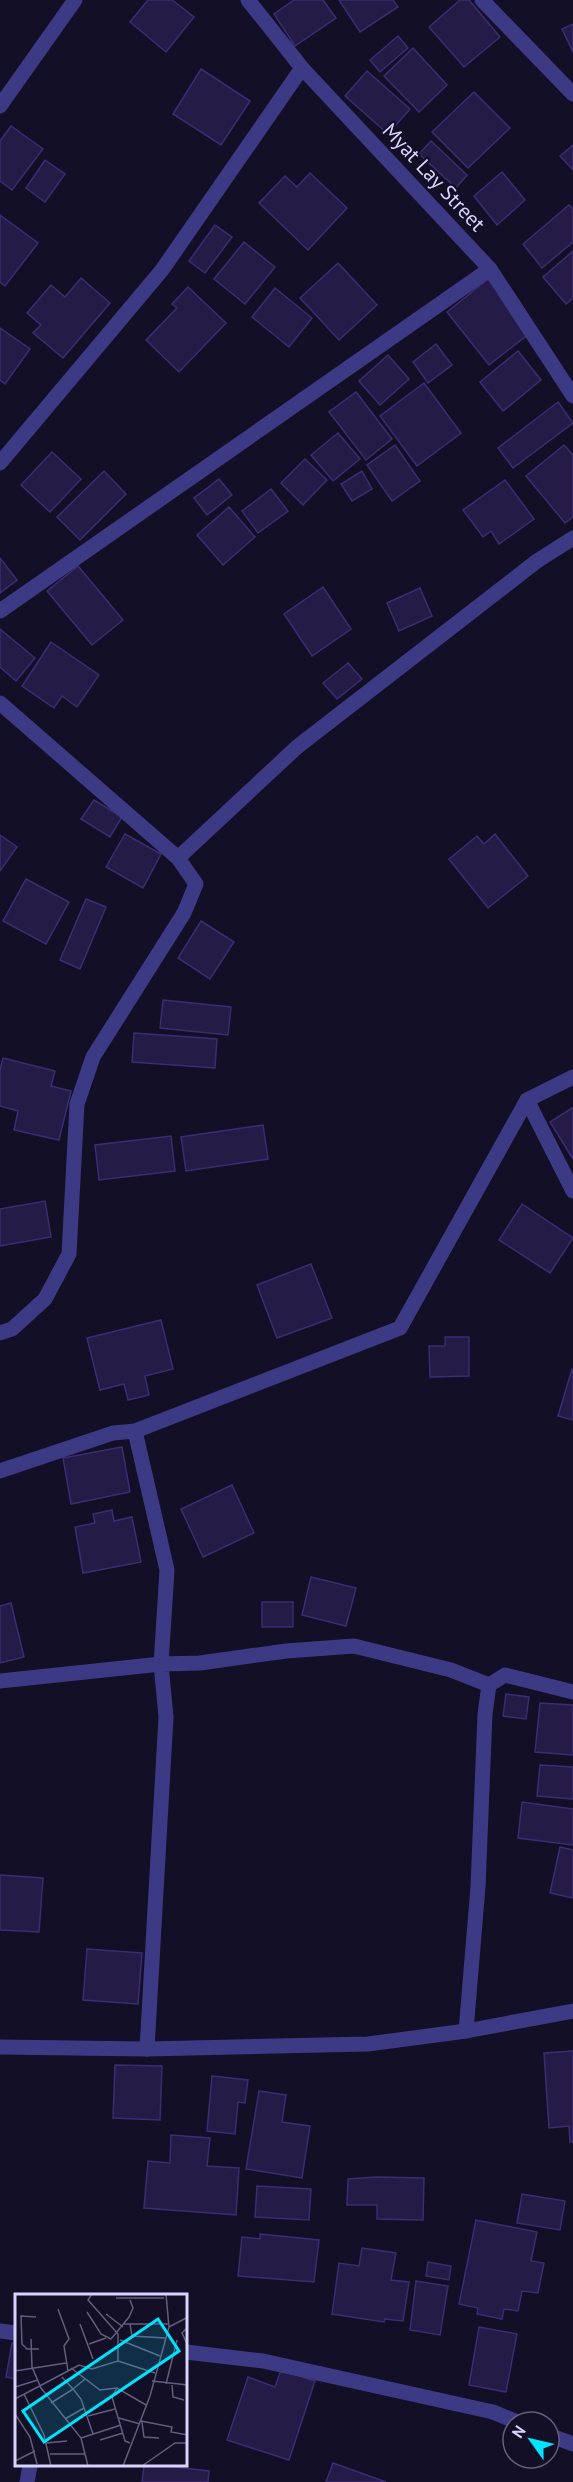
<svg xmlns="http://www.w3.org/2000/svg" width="573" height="2482" viewBox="0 0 573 2482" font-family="'PT Sans',sans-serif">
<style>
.building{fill:#241b47;stroke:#3b2d73;stroke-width:1.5}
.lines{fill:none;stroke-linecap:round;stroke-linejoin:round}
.minor{stroke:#3d3a85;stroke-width:15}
.labels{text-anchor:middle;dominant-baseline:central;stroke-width:4.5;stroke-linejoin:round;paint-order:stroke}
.street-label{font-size:21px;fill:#d9d4ff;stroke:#130f26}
.inset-road{fill:none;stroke:#625e7d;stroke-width:1.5}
.view{fill:#00e5ff;fill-opacity:0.15;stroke:#00e5ff;stroke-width:3}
.inset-edge{fill:none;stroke:#d9d4ff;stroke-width:3}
</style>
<rect width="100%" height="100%" fill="#130f26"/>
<g class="building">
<polygon points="148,0 172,0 194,17 166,52 130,22"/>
<polygon points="294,0 323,0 336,18 295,46 274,14"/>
<polygon points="339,0 393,0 398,7 360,32"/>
<polygon points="460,0 469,0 500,37 464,67 429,27"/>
<polygon points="573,24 573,52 562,29"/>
<polygon points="398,36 408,48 380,72 370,60"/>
<polygon points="413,48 447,85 419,112 384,76"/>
<polygon points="201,69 250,101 221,145 173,114"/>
<polygon points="367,71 410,109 388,134 345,96"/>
<polygon points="474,92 510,128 468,168 432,132"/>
<polygon points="11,126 43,149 12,190 0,181 0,141"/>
<polygon points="431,141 467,175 456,188 419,154"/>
<polygon points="573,145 573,170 560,156"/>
<polygon points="45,160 65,174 45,202 26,188"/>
<polygon points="502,172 525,200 497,225 474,196"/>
<polygon points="310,173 347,208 308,250 259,203 285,176 297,187"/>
<polygon points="569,205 573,209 573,242 542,268 523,244"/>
<polygon points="0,215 38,243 5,286 0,282"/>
<polygon points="215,225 232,237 205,273 189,261"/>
<polygon points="244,242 275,267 245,304 214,279"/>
<polygon points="573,251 573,298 566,304 543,277"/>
<polygon points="338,263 377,305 339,340 300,298"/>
<polygon points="81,278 110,303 63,358 33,333 41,325 27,313 51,285 65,297"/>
<polygon points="488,279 530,333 489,365 447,312"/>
<polygon points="188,287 226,323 179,372 146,340 177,308 172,304"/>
<polygon points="275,288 312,318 289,347 252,317"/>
<polygon points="0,328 30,349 5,384 0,380"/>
<polygon points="436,344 452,365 428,383 413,362"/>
<polygon points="518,351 541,380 503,411 480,382"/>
<polygon points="388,355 409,379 380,405 359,381"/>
<polygon points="424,383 461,433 417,466 380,416"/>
<polygon points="356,392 392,439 366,460 329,412"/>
<polygon points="558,402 573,423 513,468 498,448"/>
<polygon points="338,433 360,459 333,481 311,455"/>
<polygon points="395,445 420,481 392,501 367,465"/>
<polygon points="564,445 573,455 573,517 565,523 526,476"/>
<polygon points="52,452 81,479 50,512 21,485"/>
<polygon points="305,459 327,480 303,505 281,483"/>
<polygon points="104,471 126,494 80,540 57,517"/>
<polygon points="362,471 372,489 352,501 341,484"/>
<polygon points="219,479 232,495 207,515 194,498"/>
<polygon points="505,480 534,519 499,544 491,531 483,537 463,510"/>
<polygon points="271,489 288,511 258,533 242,511"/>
<polygon points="229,507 255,537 223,565 197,535"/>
<polygon points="0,558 17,580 0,593"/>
<polygon points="78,566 123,620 92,645 47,591"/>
<polygon points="323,587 351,629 312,656 284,614"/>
<polygon points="420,588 432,616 399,631 387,603"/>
<polygon points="0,629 35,658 16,681 0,667"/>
<polygon points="51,642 99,675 77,707 62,696 54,708 22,686"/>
<polygon points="348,663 362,679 337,699 323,683"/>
<polygon points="94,800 122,817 110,837 81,819"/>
<polygon points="125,834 161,854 143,888 106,867"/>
<polygon points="495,834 528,876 488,908 449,859 477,836 484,844"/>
<polygon points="0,835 17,847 0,871"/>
<polygon points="26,879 69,902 46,944 3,921"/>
<polygon points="86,899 106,907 80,969 60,960"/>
<polygon points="201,921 234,942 210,979 178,958"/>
<polygon points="163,1000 231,1007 228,1035 160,1028"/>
<polygon points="134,1033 217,1039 215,1068 132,1062"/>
<polygon points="3,1058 55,1071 51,1086 71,1091 59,1140 14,1130 18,1111 0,1106 0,1070"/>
<polygon points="572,1108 573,1109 573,1159 550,1122"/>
<polygon points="263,1125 268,1159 186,1171 181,1137"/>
<polygon points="171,1136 175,1171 99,1180 95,1145"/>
<polygon points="45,1201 51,1237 0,1246 0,1209"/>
<polygon points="522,1204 573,1238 550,1273 499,1240"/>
<polygon points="311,1264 332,1318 277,1338 257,1285"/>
<polygon points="161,1320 173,1369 145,1376 149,1395 128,1400 124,1384 100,1390 87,1338"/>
<polygon points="445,1337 469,1337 469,1376 430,1377 429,1346 445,1346"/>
<polygon points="572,1369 573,1369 573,1420 558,1416"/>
<polygon points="122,1447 130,1492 71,1504 63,1458"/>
<polygon points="232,1485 254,1533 203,1557 181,1509"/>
<polygon points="112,1510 114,1521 132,1517 141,1562 83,1573 75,1527 95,1523 93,1514"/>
<polygon points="311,1577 356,1588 346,1626 302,1615"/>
<rect x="262" y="1602" width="31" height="25"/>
<polygon points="11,1603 24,1657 0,1663 0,1606"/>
<polygon points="506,1694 529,1697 526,1719 503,1716"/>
<polygon points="540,1703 573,1705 573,1755 535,1752"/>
<polygon points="540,1765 573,1767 573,1799 537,1796"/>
<polygon points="522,1802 573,1809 573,1845 518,1838"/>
<polygon points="560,1847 573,1850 573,1898 550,1893"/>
<polygon points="0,1875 43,1878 39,1932 0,1930"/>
<polygon points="87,1949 142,1953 138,2004 83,2000"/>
<polygon points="573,2051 573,2142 570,2142 569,2126 549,2128 544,2053"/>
<polygon points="115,2065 162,2066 160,2120 113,2118"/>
<polygon points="212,2076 248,2080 245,2103 238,2102 235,2134 207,2131"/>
<polygon points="259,2091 286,2095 282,2122 310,2126 302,2178 246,2169"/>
<polygon points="171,2135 210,2138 207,2166 239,2168 236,2215 144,2208 148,2161 170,2163"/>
<polygon points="377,2177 424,2178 423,2220 377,2219 377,2205 347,2205 348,2179"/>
<polygon points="257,2186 311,2189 309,2220 255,2217"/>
<polygon points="522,2194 565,2201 560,2230 517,2223"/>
<polygon points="476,2220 537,2232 531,2261 544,2263 538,2293 522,2291 518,2311 504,2309 502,2319 477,2314 478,2308 459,2304"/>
<polygon points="260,2234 319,2240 314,2282 238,2276 242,2237 260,2239"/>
<polygon points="362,2248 396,2253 391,2280 409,2282 403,2321 385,2319 384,2322 332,2314 339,2263 359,2266"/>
<polygon points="428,2262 451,2266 449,2280 426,2276"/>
<polygon points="416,2281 448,2286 440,2335 410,2330"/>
<polygon points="479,2327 517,2334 506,2392 469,2385"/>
<polygon points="12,2343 16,2343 16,2379 6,2377"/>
<polygon points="281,2370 315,2381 289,2460 227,2440 248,2377 275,2387"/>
<polygon points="333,2463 386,2482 326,2482"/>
<polygon points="144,2466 166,2466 209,2471 208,2482 142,2482"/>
</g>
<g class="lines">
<g class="minor">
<polyline points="248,0 302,68 490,269 573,396"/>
<polyline points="482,0 573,94"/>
<polyline points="0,106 75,0"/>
<polyline points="0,463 162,270 302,68"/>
<polyline points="0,611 490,269"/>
<polyline points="0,703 178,858 196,884 184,913 93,1057 77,1104 69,1254 45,1299 12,1329 0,1333"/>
<polyline points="178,858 297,747 537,561 573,538"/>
<polyline points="527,1100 573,1191"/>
<polyline points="0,1471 113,1433 135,1431 400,1328 527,1100 573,1077"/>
<polyline points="0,1681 161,1664 167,1570 135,1431"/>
<polyline points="489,1685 505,1675 573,1692"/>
<polyline points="466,2031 478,1887 485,1714 489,1685"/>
<polyline points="0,2047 147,2049 368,2044 466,2031 573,2011"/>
<polyline points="147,2049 166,1717 161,1664 200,1663 286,1651 354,1646 451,1670 489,1685"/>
<polyline points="0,2331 16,2333"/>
<polyline points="186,2352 263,2361 493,2412 517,2422"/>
<polyline points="549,2435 573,2444"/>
<polyline points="27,2482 30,2466"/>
</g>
</g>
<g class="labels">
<g class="street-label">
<text transform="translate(434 177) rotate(47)">Myat Lay Street</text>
</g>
</g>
<g transform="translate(15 2294)">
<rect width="172" height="172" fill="#130f26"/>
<path class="inset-road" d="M101 4H149M72 18 86 40 96 45 114 23 118 14 115 6M91 20 108 33M21 23 6 22 7 50 12 55H24M65 30 78 65M109 30H154M115 30 117 42 150 44M154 33 173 23M173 33 167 39 173 52M16 45 17 73 26 94 66 144 73 172M105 46 145 62M74 50 91 44M103 67 140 79M56 74 85 96 102 94 131 111M0 77 51 69M53 77 64 71 77 75 103 67V40L73 6 77 0M47 83 58 95 70 85M137 87 173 91M151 90 162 46M157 91 158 103 169 106M0 93 23 86M102 94 97 103 110 147 115 149M9 100 29 141 36 172M0 105 53 77 49 52 54 45 43 15M36 109 58 95 66 105 78 140M0 120 15 143 22 170M73 122 100 115M104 124 125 130M50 125 69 114M126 127 157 133 156 138 173 141M127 128 129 143 144 144M66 144 106 131M85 146 108 139M31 149 52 147M35 160H70M0 167 20 157M108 172 135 102 154 33 151 0M127 172 160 149H173"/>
<path class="view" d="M143 25 164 57 29 148 8 117Z"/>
<rect width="172" height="172" class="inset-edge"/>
</g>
<g transform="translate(531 2440) rotate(304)"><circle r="28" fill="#130f26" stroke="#625e7d" stroke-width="1.5"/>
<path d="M0-4.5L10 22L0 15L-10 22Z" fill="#00e5ff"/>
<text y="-9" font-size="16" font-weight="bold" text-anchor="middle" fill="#d9d4ff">N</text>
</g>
</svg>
